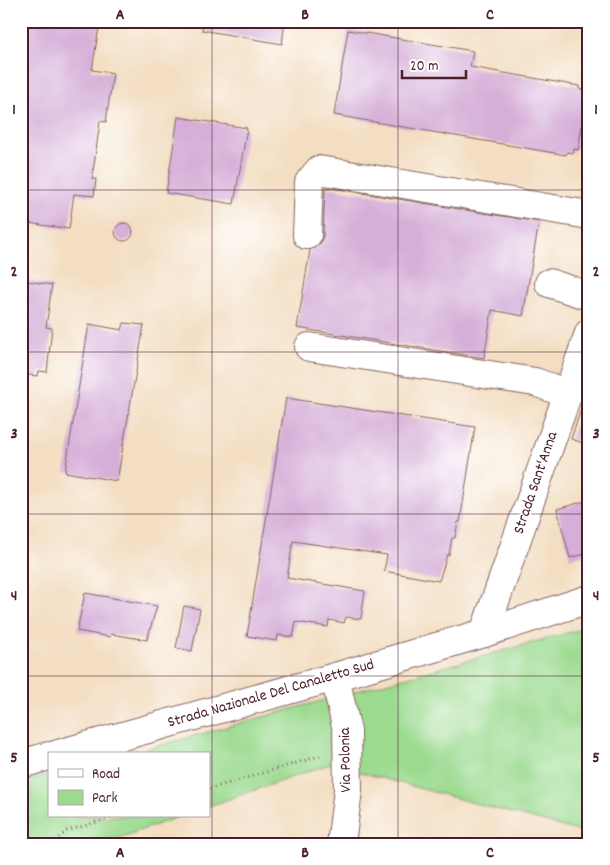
<svg xmlns="http://www.w3.org/2000/svg" width="610" height="865" viewBox="0 0 610 865" font-family="Dekko,sans-serif">
<style>
.green{fill:#9bda8f;stroke:#727c5d}
.building{fill:#d5afd8}
.lines{fill:none;stroke-linecap:round;stroke-linejoin:round}
.minor-casing{stroke:#856260;stroke-width:30}
.major-casing{stroke:#856260;stroke-width:30}
.highway-casing{stroke:#856260;stroke-width:30}
.path{stroke:#856260;stroke-width:3;stroke-dasharray:1 4;stroke-linecap:butt}
.minor{stroke:#fff;stroke-width:28}
.major{stroke:#fff;stroke-width:28}
.highway{stroke:#fff;stroke-width:28}
.grid{fill:none;stroke:#4a1f2b;stroke-width:1;stroke-opacity:0.55}
.labels{text-anchor:middle;dominant-baseline:central;stroke-width:4;stroke-linejoin:round;paint-order:stroke}
.street-label{font-size:16px;fill:#4a1f2b;stroke:#fff}
.neatline{fill:none;stroke:#4a1f2b;stroke-width:2}
.grid-label{font-size:16px;text-anchor:middle;font-weight:bold;fill:#4a1f2b}
</style>
<rect width="100%" height="100%" fill="#fff"/>
<filter id="ink" filterUnits="userSpaceOnUse"><feTurbulence type="fractalNoise" baseFrequency=".02" numOctaves="2"/><feDisplacementMap in="SourceGraphic" scale="10" xChannelSelector="R" yChannelSelector="G"/><feConvolveMatrix kernelMatrix="1 2 1 2 8 2 1 2 1" color-interpolation-filters="sRGB"/></filter>
<filter id="wash" filterUnits="userSpaceOnUse"><feTurbulence type="fractalNoise" baseFrequency=".0096" numOctaves="4" result="noise"/><feDisplacementMap in="SourceGraphic" scale="20" xChannelSelector="R" yChannelSelector="G"/><feGaussianBlur stdDeviation="1.12" result="paint"/><feColorMatrix in="noise" values="0 0 0 0 0 0 0 0 0 0 0 0 0 0 0 0 0 1.4 0 .05"/><feComposite in="paint" operator="in"/></filter>
<g filter="url(#wash)">
<rect width="100%" height="100%" fill="#f3dec2"/>
<g class="green">
<polygon points="589,627 589,834 330,764 209,806 209,754 128,754"/>
<polygon points="49,775 49,816 181,816 102,844 21,844 21,782"/>
</g>
<g id="blocks">
<g class="building">
<polygon points="21,21 100,21 92,70 113,73 106,122 100,121 92,179 96,179 94,196 74,194 69,229 21,222"/>
<polygon points="203,21 285,21 282,44 202,30"/>
<polygon points="348,30 473,51 470,67 579,86 579,89 585,90 584,93 587,94 578,150 574,149 573,153 567,152 566,155 334,115"/>
<polygon points="178,117 247,128 234,204 166,193"/>
<polygon points="325,187 539,222 523,316 492,310 484,358 297,328 310,250 320,244 323,236"/>
<circle cx="124" cy="232" r="9"/>
<polygon points="21,280 52,285 46,327 52,328 47,372 39,371 38,376 21,374"/>
<polygon points="124,323 144,325 117,481 65,472 89,324 122,330"/>
<polygon points="586,394 589,394 589,445 571,439"/>
<polygon points="286,398 475,427 460,522 458,522 455,538 452,538 449,555 447,555 439,581 384,571 387,555 293,541 287,578 365,591 361,619 346,617 344,623 329,620 328,627 296,622 293,637 278,635 277,641 247,636"/>
<polygon points="589,500 589,553 570,558 557,509"/>
<polygon points="85,593 157,606 147,640 111,634 110,637 77,631"/>
<polygon points="184,606 200,609 192,651 176,648"/>
</g>
</g>
</g>
<g filter="url(#ink)">
<use href="#blocks" fill-opacity="0" stroke="#856260" stroke-width="1"/>
<g class="lines">
<g class="minor-casing">
<g id="minor">
<polyline points="307,235 309,182 319,170 589,215"/>
<polyline points="549,283 589,296"/>
<polyline points="309,347 535,382 568,394"/>
<polyline points="484,633 589,333"/>
<polyline points="335,677 347,731 348,790 341,844"/>
</g>
</g>
<g class="major-casing">
<g id="major">
<polyline points="58,754 335,677 484,633"/>
<polyline points="21,764 49,756"/>
</g>
</g>
<g class="highway-casing">
<polyline id="highway" points="484,633 589,599"/>
</g>
<g class="path">
<polyline points="209,789 323,755"/>
<polyline points="51,844 67,831 117,816"/>
</g>
<use href="#minor" class="minor"/>
<use href="#major" class="major"/>
<use href="#highway" class="highway"/>
</g>
</g>
<path class="grid" d="M212 21V844M398 21V844M21 190H589M21 352H589M21 514H589M21 676H589"/>
<g class="labels">
<g class="street-label">
<text transform="translate(536 483) rotate(-71)">Strada Sant'Anna</text>
<text transform="translate(271 694) rotate(-16)">Strada Nazionale Del Canaletto Sud</text>
<text transform="translate(346 760) rotate(-91)">Via Polonia</text>
</g>
</g>
<rect width="610" height="865" fill="none" stroke="#fff" stroke-width="55"/>
<rect x="48" y="752" width="162" height="65" fill="#ffffff" stroke="#b7a5aa"/>
<rect x="58" y="769" width="25" height="8" fill="#ffffff" stroke="#b7a5aa"/>
<text x="92" y="778" font-size="15" fill="#4a1f2b">Road</text>
<rect x="58" y="790" width="25" height="15" fill="#9bda8f" stroke="#b7a5aa"/>
<text x="92" y="802" font-size="15" fill="#4a1f2b">Park</text>
<path d="M402 70v8h64v-8" fill="none" stroke="#4a1f2b" stroke-width="2.5"/>
<text x="410" y="70" font-size="15" fill="#4a1f2b" stroke="#ffffff" stroke-width="4" paint-order="stroke">20 m</text>
<rect x="28" y="28" width="554" height="810" class="neatline"/>
<g class="grid-label">
<text x="120" y="19">A</text>
<text x="305" y="19">B</text>
<text x="490" y="19">C</text>
<text x="14" y="114">1</text>
<text x="596" y="114">1</text>
<text x="14" y="276">2</text>
<text x="596" y="276">2</text>
<text x="14" y="438">3</text>
<text x="596" y="438">3</text>
<text x="14" y="600">4</text>
<text x="596" y="600">4</text>
<text x="14" y="762">5</text>
<text x="596" y="762">5</text>
<text x="120" y="857">A</text>
<text x="305" y="857">B</text>
<text x="490" y="857">C</text>
</g>
</svg>
